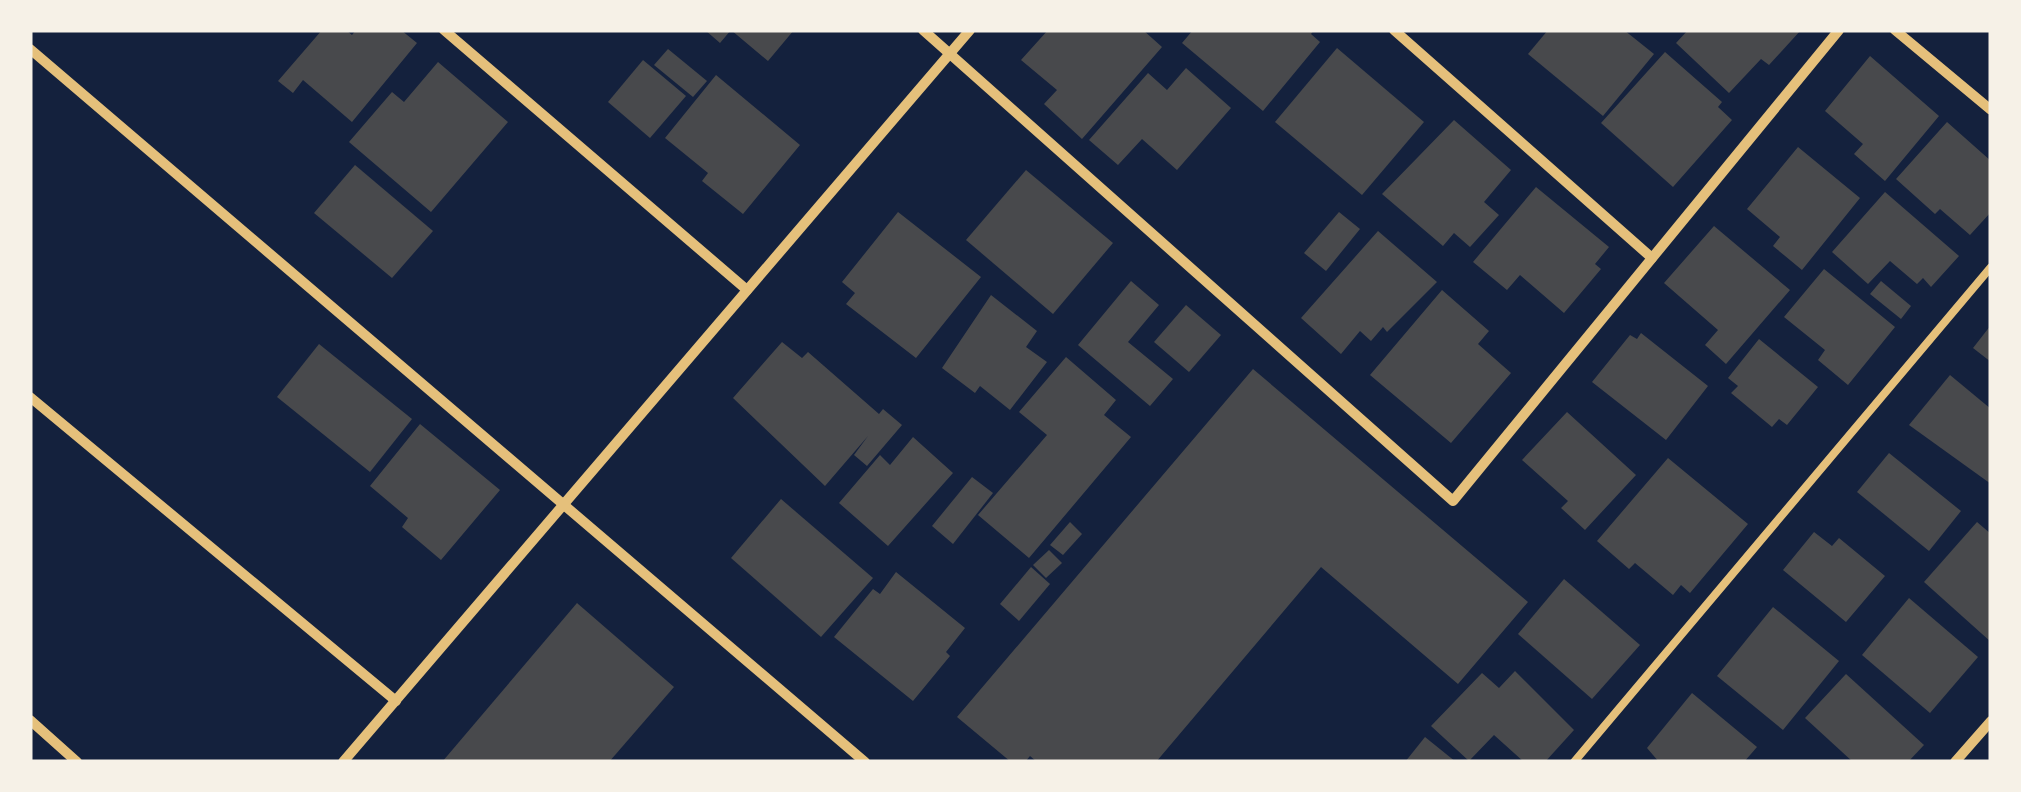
<svg xmlns="http://www.w3.org/2000/svg" width="2021" height="792" viewBox="0 0 2021 792" font-family="'Exo 2',sans-serif">
<style>
.building{fill:#48494c}
.lines{fill:none;stroke-linecap:round;stroke-linejoin:round}
.service{stroke:#e5c07b;stroke-width:8}
.minor{stroke:#e5c07b;stroke-width:10}
</style>
<rect width="100%" height="100%" fill="#14213d"/>
<g class="building">
<polygon points="322,30 346,30 352,35 356,30 401,30 417,43 352,122 303,80 293,93 278,81"/>
<polygon points="705,30 794,30 768,61 731,30 720,43"/>
<polygon points="1048,30 1143,30 1162,47 1082,139 1044,104 1057,90 1021,60"/>
<polygon points="1193,30 1314,30 1311,34 1320,42 1263,111 1182,43"/>
<polygon points="1548,30 1624,30 1654,54 1603,116 1528,54"/>
<polygon points="1688,30 1801,30 1769,65 1761,59 1729,93 1676,43"/>
<polygon points="1337,48 1424,122 1362,195 1275,122"/>
<polygon points="668,49 707,81 693,97 654,65"/>
<polygon points="1665,52 1722,102 1718,107 1732,120 1673,187 1601,123"/>
<polygon points="1870,56 1939,116 1885,181 1854,154 1863,144 1825,111"/>
<polygon points="643,60 686,96 650,138 608,102"/>
<polygon points="438,62 508,122 431,212 349,142 392,92 404,102"/>
<polygon points="1186,68 1231,108 1177,170 1142,139 1118,165 1089,140 1148,73 1167,90"/>
<polygon points="716,75 800,145 743,214 702,181 708,173 665,138"/>
<polygon points="1454,120 1511,170 1484,202 1499,215 1470,247 1454,233 1443,246 1382,194"/>
<polygon points="1947,122 1991,161 1991,212 1970,235 1940,209 1935,214 1896,179"/>
<polygon points="1798,147 1860,198 1802,270 1773,246 1780,237 1747,209"/>
<polygon points="355,165 433,231 392,278 314,213"/>
<polygon points="1026,170 1113,243 1053,314 966,240"/>
<polygon points="1536,187 1609,247 1595,264 1601,269 1564,313 1520,275 1507,290 1473,262"/>
<polygon points="1885,192 1959,256 1931,287 1923,278 1917,284 1890,261 1868,284 1832,252"/>
<polygon points="898,212 981,277 916,358 846,304 855,293 842,282"/>
<polygon points="1339,212 1360,229 1326,271 1304,253"/>
<polygon points="1714,226 1790,290 1726,364 1705,345 1718,330 1664,283"/>
<polygon points="1378,231 1437,282 1387,332 1383,327 1371,341 1360,331 1341,354 1301,318"/>
<polygon points="1824,269 1895,327 1848,385 1818,360 1825,350 1784,317"/>
<polygon points="1131,281 1159,305 1128,342 1173,379 1150,406 1078,345"/>
<polygon points="1881,281 1911,306 1901,319 1870,294"/>
<polygon points="1442,290 1489,331 1478,344 1511,373 1451,443 1370,375"/>
<polygon points="991,295 1037,331 1026,347 1047,362 1010,410 980,386 975,393 942,368"/>
<polygon points="1186,305 1221,335 1189,372 1154,342"/>
<polygon points="1991,325 1991,362 1973,348"/>
<polygon points="1641,333 1708,386 1666,440 1592,382 1630,335 1637,339"/>
<polygon points="1759,339 1818,387 1787,425 1779,419 1772,427 1731,393 1738,386 1728,378"/>
<polygon points="782,342 802,358 808,352 879,414 883,409 902,425 867,466 854,455 868,436 825,486 733,398"/>
<polygon points="319,344 412,419 370,472 277,397"/>
<polygon points="1066,357 1116,400 1104,415 1131,437 1029,558 978,515 1047,435 1019,412"/>
<polygon points="1253,369 1528,602 1458,684 1321,567 1156,762 1037,762 1030,756 1025,762 1011,762 957,717"/>
<polygon points="1950,375 1991,409 1991,484 1909,425"/>
<polygon points="1567,412 1636,475 1585,530 1561,508 1568,501 1522,460"/>
<polygon points="420,424 500,490 441,560 402,527 408,518 370,486"/>
<polygon points="913,437 953,473 888,546 839,503 880,455 890,465"/>
<polygon points="1889,453 1961,511 1929,551 1857,492"/>
<polygon points="1668,458 1748,524 1690,593 1681,585 1673,595 1635,563 1629,569 1597,541"/>
<polygon points="972,477 993,493 953,544 932,526"/>
<polygon points="781,499 873,578 821,637 731,558"/>
<polygon points="1070,522 1082,534 1063,555 1050,545"/>
<polygon points="1977,522 1991,534 1991,642 1924,582"/>
<polygon points="1814,532 1832,546 1839,538 1885,576 1846,622 1783,570"/>
<polygon points="1049,550 1062,563 1046,578 1033,565"/>
<polygon points="1031,567 1050,584 1019,621 1000,604"/>
<polygon points="896,572 965,628 946,652 950,656 913,701 834,637 873,589 880,594"/>
<polygon points="1564,579 1640,645 1592,699 1518,634"/>
<polygon points="1909,598 1978,657 1930,713 1862,655"/>
<polygon points="577,603 674,687 609,762 442,762"/>
<polygon points="1773,607 1839,661 1783,730 1717,676"/>
<polygon points="1515,671 1574,730 1545,762 1524,762 1494,735 1469,761 1431,726 1482,673 1499,688"/>
<polygon points="1846,674 1924,745 1908,762 1853,762 1805,718"/>
<polygon points="1692,693 1757,747 1744,762 1659,762 1647,748"/>
<polygon points="1425,737 1456,762 1405,762"/>
</g>
<g class="lines">
<polyline class="service" points="1574,762 1991,267"/>
<g class="minor">
<polyline points="444,30 747,290"/>
<polyline points="923,30 1453,501 1839,30"/>
<polyline points="1394,30 1652,258"/>
<polyline points="1895,30 1991,110"/>
<polyline points="30,49 865,762"/>
<polyline points="30,397 396,701"/>
<polyline points="30,720 77,762"/>
<polyline points="343,762 970,30"/>
<polyline points="1955,762 1991,721"/>
</g>
</g>
<rect width="2021" height="792" fill="none" stroke="#f6f1e7" stroke-width="65"/>
</svg>
